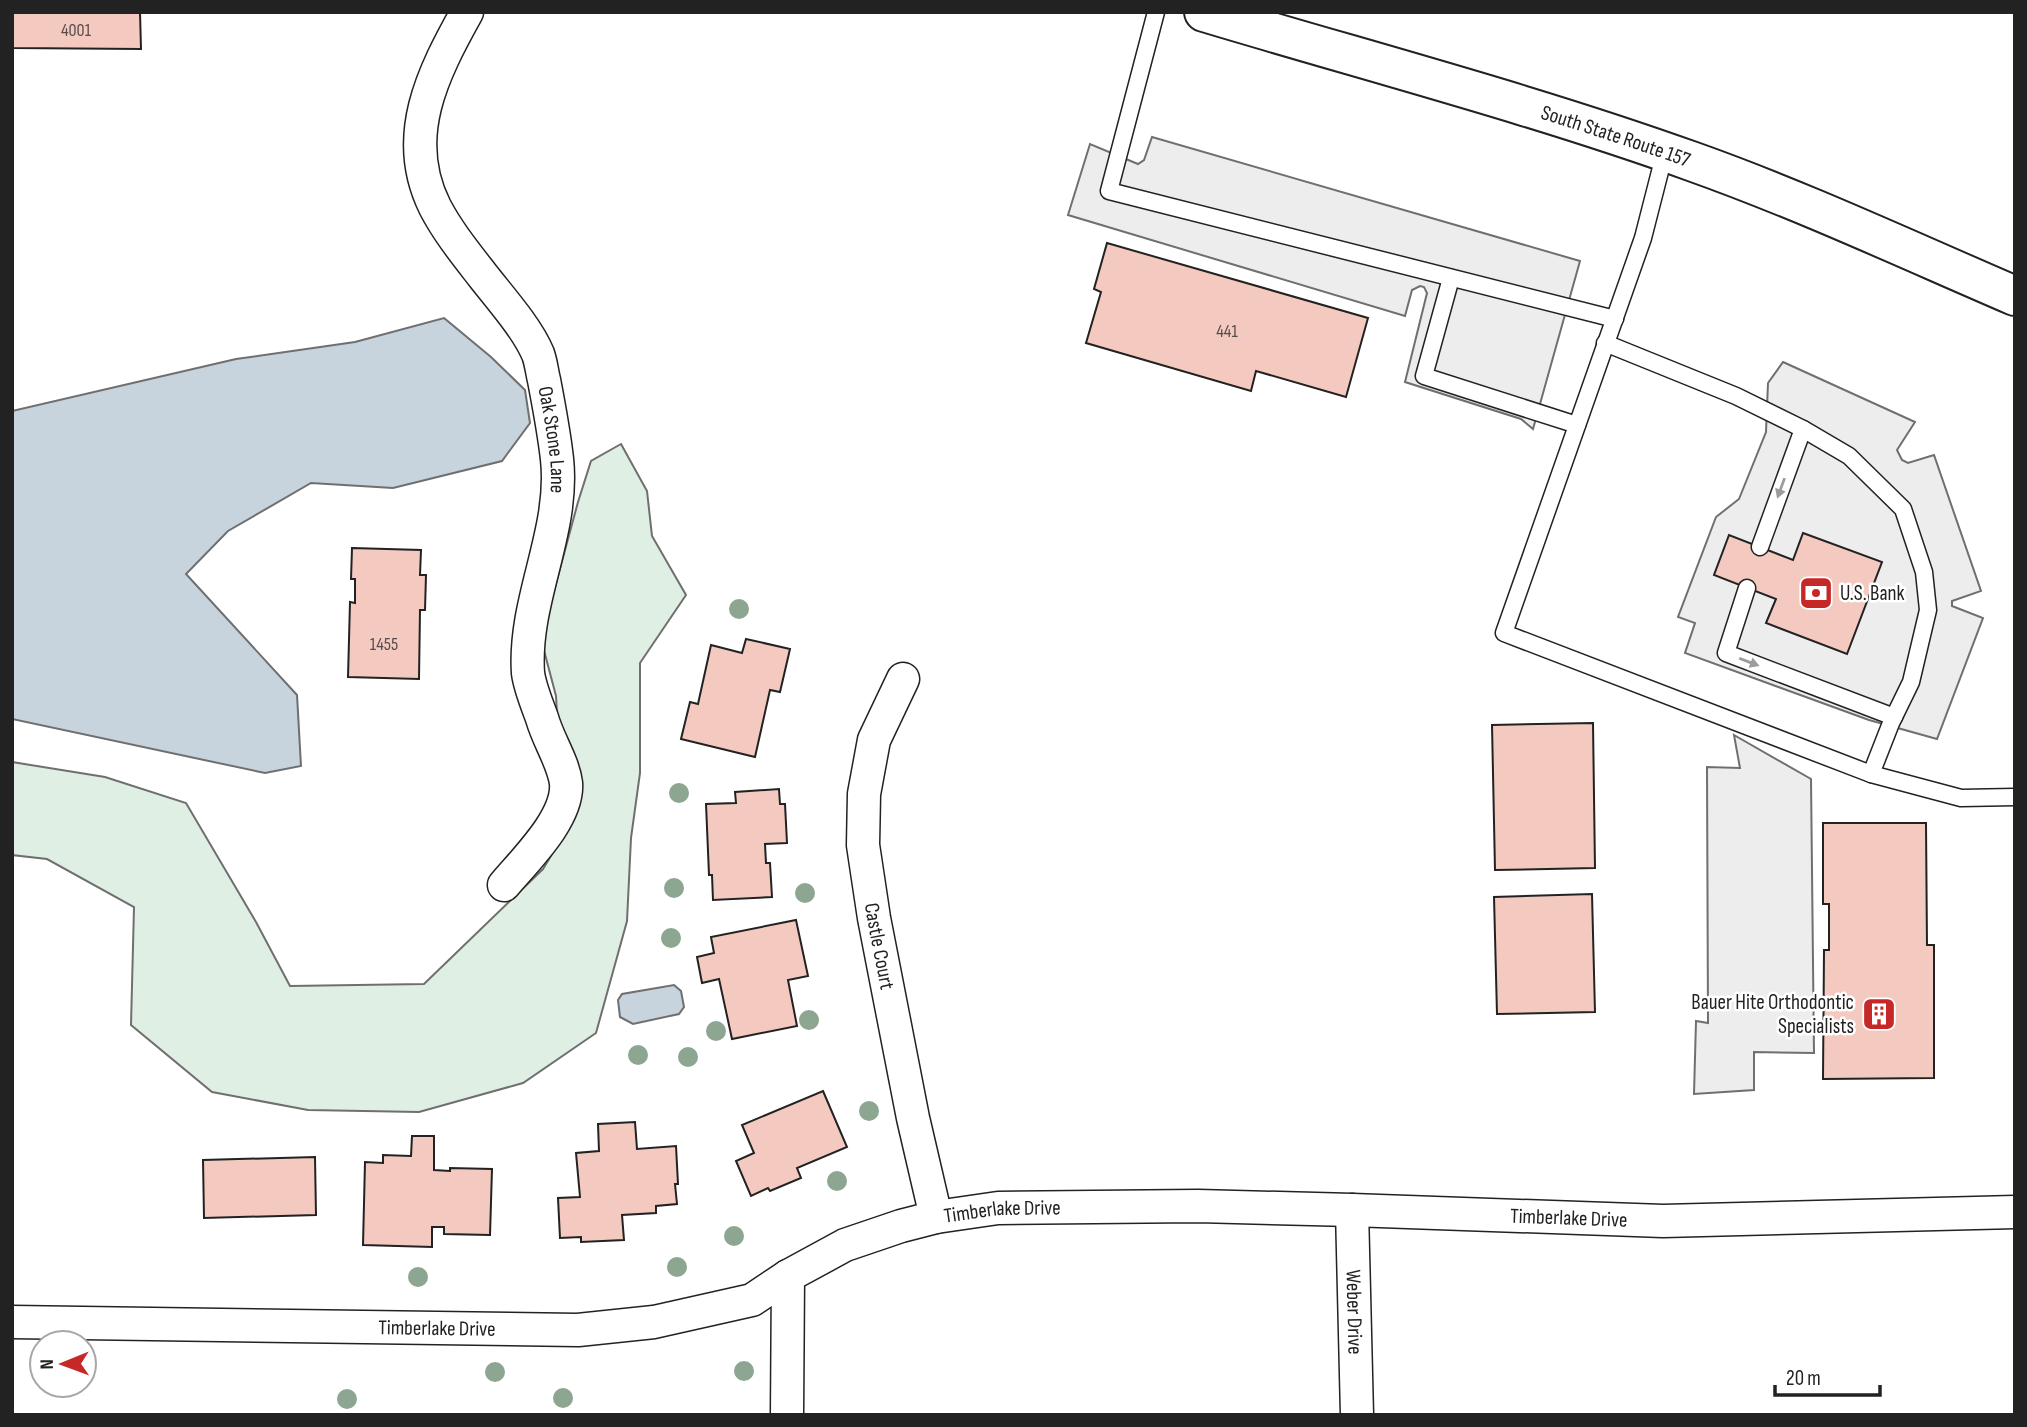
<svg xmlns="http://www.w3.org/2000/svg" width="2027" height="1427" viewBox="0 0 2027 1427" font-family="'Sofia Sans Condensed',sans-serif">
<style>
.green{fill:#e0efe3;stroke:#6f6f6f;stroke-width:2}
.parking{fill:#ededed;stroke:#6f6f6f;stroke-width:2}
.water{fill:#c7d3dd;stroke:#6f6f6f;stroke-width:2}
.building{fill:#f3c9c0;stroke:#222;stroke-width:2}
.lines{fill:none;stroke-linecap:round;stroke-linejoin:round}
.lane-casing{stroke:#222;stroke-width:19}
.street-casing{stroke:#222;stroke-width:35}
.primary-casing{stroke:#222;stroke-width:42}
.lane{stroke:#fff;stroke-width:16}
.street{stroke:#fff;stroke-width:32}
.primary{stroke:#fff;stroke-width:38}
.tree{fill:#8da692}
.oneway{fill:#9c9c9c}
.labels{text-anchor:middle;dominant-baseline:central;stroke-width:5;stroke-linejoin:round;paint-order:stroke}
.number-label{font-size:18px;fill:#564c4a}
.street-label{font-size:21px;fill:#222;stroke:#fff}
.poi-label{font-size:21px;fill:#222;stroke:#fff;text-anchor:start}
</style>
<rect width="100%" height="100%" fill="#fff"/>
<polygon class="green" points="621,444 647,491 652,536 686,595 640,663 640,773 631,838 627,921 596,1033 523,1083 419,1112 308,1110 212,1092 131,1025 134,907 47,859 12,855 12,762 105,777 186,803 256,922 290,986 424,984 543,869 564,834 556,696 541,639 578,502 591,461"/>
<g class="parking">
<polygon points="1152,137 1580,261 1533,429 1521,419 1405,382 1427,293 1424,287 1420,286 1412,290 1405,316 1068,215 1090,144 1138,164 1144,160"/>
<polygon points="1783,362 1915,422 1897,450 1902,460 1908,463 1934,455 1981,591 1952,601 1952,606 1983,618 1937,739 1869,720 1685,653 1695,623 1678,617 1716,517 1739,499 1766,432 1768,383"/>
<polygon points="1734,735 1811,779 1814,1053 1754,1052 1754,1090 1694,1094 1696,1021 1708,1023 1707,767 1740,768"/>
</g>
<g class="water">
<polygon points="444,318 491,357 525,390 530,423 502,461 393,488 311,483 228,531 186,574 297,695 301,766 265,773 12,719 12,411 236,359 355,342"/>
<polygon points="674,985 681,991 684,1007 679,1014 633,1024 620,1017 618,1000 622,994"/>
</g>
<g class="building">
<polygon points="12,12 140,12 141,49 12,48"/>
<polygon points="1107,243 1368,318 1346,397 1256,371 1251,391 1086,343 1101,292 1094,289"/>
<polygon points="1803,533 1882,562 1847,654 1766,623 1776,599 1714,575 1729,535 1793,560"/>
<polygon points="352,548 421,550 420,575 426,575 425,610 420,610 419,679 348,677 350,602 355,603 355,579 351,579"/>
<polygon points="746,639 790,649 780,692 770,690 755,757 681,739 690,702 698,704 711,645 742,653"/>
<polygon points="1593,723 1595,868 1495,870 1492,725"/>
<polygon points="779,789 780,804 785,804 787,843 765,844 766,863 770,863 772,897 713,900 712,875 709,875 706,804 736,803 735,792"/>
<polygon points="1823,823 1926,823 1927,945 1934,945 1934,1078 1823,1079 1824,950 1829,950 1829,904 1823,904"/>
<polygon points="1592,894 1595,1012 1497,1014 1494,897"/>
<polygon points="796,920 808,976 788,980 797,1026 732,1039 719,979 702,983 697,957 714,953 711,937"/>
<polygon points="823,1091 847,1147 797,1168 801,1178 770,1191 768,1188 751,1196 736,1161 754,1153 742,1125"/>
<polygon points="635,1122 637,1149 676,1146 678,1184 675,1184 677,1204 656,1206 656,1213 622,1215 624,1240 581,1242 581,1237 560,1238 558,1198 580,1197 576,1153 599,1151 598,1124"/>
<polygon points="412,1136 434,1136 434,1170 450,1171 450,1168 492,1169 490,1235 444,1234 444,1227 432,1227 432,1247 363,1245 365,1162 383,1163 383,1155 411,1156"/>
<polygon points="315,1157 316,1215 204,1218 203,1160"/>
</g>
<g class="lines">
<g class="lane-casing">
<g id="lane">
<polyline points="1156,12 1109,191 1615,319"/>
<polyline points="1665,152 1643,238 1504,633 1871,774 1961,798 2015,797"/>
<polyline points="1451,278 1424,376 1577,425"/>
<polyline points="1605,343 1736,396 1803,429 1849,456 1903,509 1924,572 1928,610 1911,682 1891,723 1871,774"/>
<polyline points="1760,547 1803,429"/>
<polyline points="1747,588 1726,653 1894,717"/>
</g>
</g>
<g class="street-casing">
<g id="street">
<path id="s1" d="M467 12C433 73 400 137 435 207 448 232 466 254 483 276 501 299 527 328 538 354 541 362 542 372 544 380 549 406 554 432 557 459 565 532 523 600 528 673 530 688 537 704 542 718 548 740 563 761 566 783 569 818 525 860 504 885"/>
<path id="s2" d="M903 679 874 740 864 794 863 845 874 918 913 1118 936 1217"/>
<path id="s3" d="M1352 1210 1357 1415"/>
<path id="s4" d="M12 1322 578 1330 654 1322 752 1300 788 1276 845 1245 901 1226 936 1217 998 1208 1198 1206 1352 1210 1663 1221 2015 1212"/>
<polyline points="787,1415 788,1276"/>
</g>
</g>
<g class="primary-casing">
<g id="primary">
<path id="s5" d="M1204 12C1367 61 1532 104 1691 161 1801 200 1908 250 2015 296"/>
</g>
</g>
<use href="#lane" class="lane"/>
<use href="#street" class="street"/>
<use href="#primary" class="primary"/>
</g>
<g class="tree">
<circle cx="739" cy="609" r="10"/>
<circle cx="679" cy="793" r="10"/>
<circle cx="674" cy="888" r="10"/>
<circle cx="805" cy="893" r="10"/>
<circle cx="671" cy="938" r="10"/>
<circle cx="809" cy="1020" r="10"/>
<circle cx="716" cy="1031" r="10"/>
<circle cx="638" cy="1055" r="10"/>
<circle cx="688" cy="1057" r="10"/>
<circle cx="869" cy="1111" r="10"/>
<circle cx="837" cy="1181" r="10"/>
<circle cx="734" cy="1236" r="10"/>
<circle cx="677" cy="1267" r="10"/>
<circle cx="418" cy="1277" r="10"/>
<circle cx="744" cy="1371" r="10"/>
<circle cx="495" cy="1372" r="10"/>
<circle cx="563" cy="1398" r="10"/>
<circle cx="347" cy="1399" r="10"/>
</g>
<defs><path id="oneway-solid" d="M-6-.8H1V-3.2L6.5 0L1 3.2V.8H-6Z" transform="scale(1.75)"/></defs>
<g class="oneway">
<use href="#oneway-solid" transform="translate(1781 488) rotate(110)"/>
<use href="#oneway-solid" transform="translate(1749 662) rotate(21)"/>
</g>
<defs>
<g id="bank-square" transform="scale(1.75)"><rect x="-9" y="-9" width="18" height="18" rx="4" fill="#c62828" stroke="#fff"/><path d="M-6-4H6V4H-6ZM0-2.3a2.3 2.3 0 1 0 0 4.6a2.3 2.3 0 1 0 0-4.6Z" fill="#fff"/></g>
<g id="building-square" transform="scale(1.75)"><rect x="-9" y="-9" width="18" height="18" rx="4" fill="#c62828" stroke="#fff"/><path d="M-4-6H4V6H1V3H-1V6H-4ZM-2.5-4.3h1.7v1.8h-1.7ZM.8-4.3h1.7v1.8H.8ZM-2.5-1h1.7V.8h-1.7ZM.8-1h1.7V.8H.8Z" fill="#fff"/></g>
</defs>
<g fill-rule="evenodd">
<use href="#bank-square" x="1816" y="593"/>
<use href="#building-square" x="1879" y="1014"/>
</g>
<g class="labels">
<g class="number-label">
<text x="76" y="30">4001</text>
<text x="1227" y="331">441</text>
<text x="384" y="644">1455</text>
</g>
<g class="street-label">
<text stroke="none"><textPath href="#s5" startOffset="430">South State Route 157</textPath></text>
<text stroke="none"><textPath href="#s1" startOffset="474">Oak Stone Lane</textPath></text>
<text stroke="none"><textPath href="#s2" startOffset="276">Castle Court</textPath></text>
<text stroke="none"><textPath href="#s4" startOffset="1013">Timberlake Drive</textPath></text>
<text stroke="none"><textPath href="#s4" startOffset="1580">Timberlake Drive</textPath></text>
<text stroke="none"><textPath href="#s3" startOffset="102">Weber Drive</textPath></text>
<text stroke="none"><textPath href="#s4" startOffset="425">Timberlake Drive</textPath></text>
</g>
<g class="poi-label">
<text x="1840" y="593">U.S. Bank</text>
<text x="1854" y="1002" text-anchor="end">Bauer Hite Orthodontic<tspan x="1854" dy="24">Specialists</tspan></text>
</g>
</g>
<rect width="2027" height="1427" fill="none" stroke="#222222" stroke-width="28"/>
<g transform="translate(63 1364) rotate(269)"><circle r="33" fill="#ffffff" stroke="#a7a7a7" stroke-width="2"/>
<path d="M0-5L12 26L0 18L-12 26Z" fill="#c62828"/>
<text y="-10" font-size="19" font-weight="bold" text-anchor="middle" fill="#222222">N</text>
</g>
<path d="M1775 1385v10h105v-10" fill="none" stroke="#222222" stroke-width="3.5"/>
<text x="1786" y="1385" font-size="21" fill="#222222" stroke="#ffffff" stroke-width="5" paint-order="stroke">20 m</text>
</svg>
